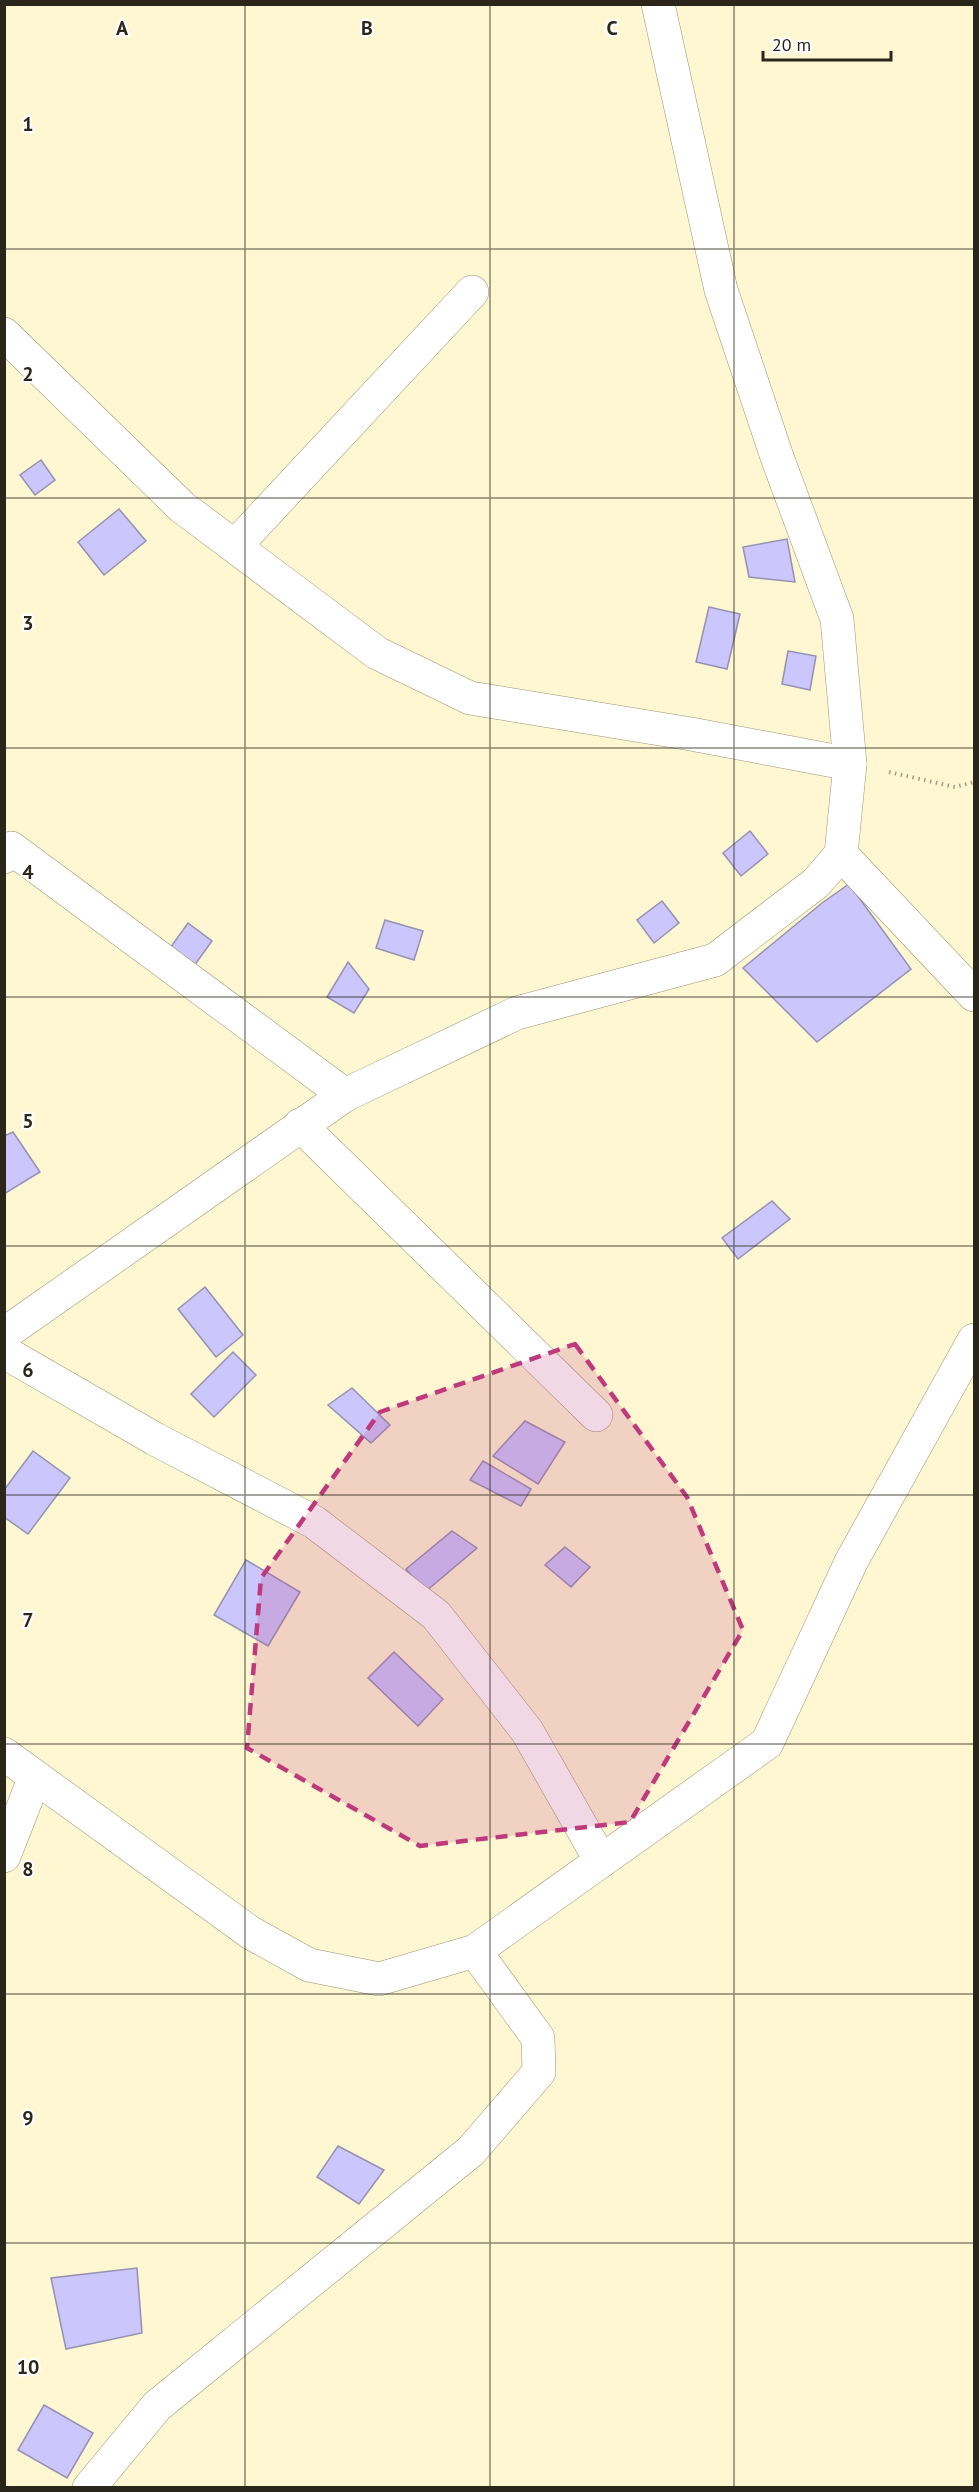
<svg xmlns="http://www.w3.org/2000/svg" width="979" height="2492" viewBox="0 0 979 2492" font-family="'PT Sans',sans-serif">
<style>
.building{fill:#cbc6fc;stroke:#9492b2;stroke-width:1.5}
.lines{fill:none;stroke-linecap:round;stroke-linejoin:round}
.street-casing{stroke:#9b9473;stroke-width:34}
.path{stroke:#a29d82;stroke-width:4;stroke-dasharray:1.5 4.5;stroke-linecap:butt}
.street{stroke:#fff;stroke-width:33}
.marked{fill:#bf3a7c;fill-opacity:0.2;stroke:#bf3a7c;stroke-width:4.5;stroke-dasharray:12 8;stroke-linejoin:round}
.grid{fill:none;stroke:#2a271a;stroke-width:1.5;stroke-opacity:0.55}
.grid-label{font-size:20px;text-anchor:middle;font-weight:bold;fill:#2a271a;stroke:#fff;stroke-width:4.5;stroke-linejoin:round;paint-order:stroke}
</style>
<rect width="100%" height="100%" fill="#fef7d2"/>
<g class="building">
<polygon points="41,460 55,480 35,495 20,475"/>
<polygon points="119,509 146,541 104,575 78,542"/>
<polygon points="787,539 795,582 749,577 743,547"/>
<polygon points="709,607 740,614 727,669 696,662"/>
<polygon points="788,651 816,656 810,690 782,684"/>
<polygon points="750,831 768,854 741,876 723,853"/>
<polygon points="849,884 911,969 817,1042 743,968 822,903"/>
<polygon points="662,901 679,923 654,943 637,920"/>
<polygon points="385,920 423,931 414,960 376,948"/>
<polygon points="188,923 212,941 194,966 170,948"/>
<polygon points="348,962 369,989 354,1013 327,997"/>
<polygon points="13,1132 40,1172 4,1194 4,1136"/>
<polygon points="772,1201 790,1219 738,1259 722,1238"/>
<polygon points="205,1287 243,1335 216,1357 178,1309"/>
<polygon points="233,1352 256,1375 214,1417 191,1394"/>
<polygon points="352,1388 390,1425 371,1443 328,1405"/>
<polygon points="525,1421 565,1442 538,1484 493,1456"/>
<polygon points="33,1451 70,1478 28,1534 4,1517 4,1490"/>
<polygon points="483,1461 531,1489 521,1506 470,1480"/>
<polygon points="452,1531 477,1548 425,1592 406,1569"/>
<polygon points="565,1547 590,1567 571,1587 545,1565"/>
<polygon points="246,1560 300,1592 268,1646 214,1615"/>
<polygon points="394,1652 443,1699 418,1726 368,1678"/>
<polygon points="338,2146 384,2170 359,2204 317,2177"/>
<polygon points="137,2268 142,2333 66,2349 51,2278"/>
<polygon points="44,2405 93,2433 67,2478 18,2450"/>
</g>
<g class="lines">
<g class="street-casing">
<g id="street">
<polyline points="4,334 182,507 377,653 470,698 691,734 850,764"/>
<polyline points="236,545 472,292"/>
<polyline points="841,854 974,995"/>
<polyline points="4,857 11,848 345,1095"/>
<polyline points="300,1125 596,1415"/>
<polyline points="4,1334 345,1095 517,1013 715,960 816,883 841,854 850,764 837,619 777,457 721,290 658,4"/>
<polyline points="4,1352 155,1439 314,1522 436,1615 527,1731 601,1861"/>
<polyline points="4,1754 251,1933 309,1965 379,1979 475,1951 767,1743 851,1562 974,1340"/>
<polyline points="4,1856 35,1777"/>
<polyline points="89,2488 157,2406 471,2151 539,2072 538,2038 475,1951"/>
</g>
</g>
<polyline class="path" points="889,772 955,787 974,782"/>
<use href="#street" class="street"/>
</g>
<path class="marked" d="M575 1344 687 1497 743 1630 630 1822 420 1846 247 1748 261 1578 380 1412Z"/>
<path class="grid" d="M245 4V2488M490 4V2488M734 4V2488M4 249H974M4 498H974M4 748H974M4 997H974M4 1246H974M4 1495H974M4 1744H974M4 1994H974M4 2243H974"/>
<g class="grid-label">
<text x="122" y="35">A</text>
<text x="367" y="35">B</text>
<text x="612" y="35">C</text>
<text x="28" y="131">1</text>
<text x="28" y="381">2</text>
<text x="28" y="630">3</text>
<text x="28" y="879">4</text>
<text x="28" y="1128">5</text>
<text x="28" y="1377">6</text>
<text x="28" y="1627">7</text>
<text x="28" y="1876">8</text>
<text x="28" y="2125">9</text>
<text x="28" y="2374">10</text>
</g>
<rect width="979" height="2492" fill="none" stroke="#2a271a" stroke-width="12"/>
<path d="M763 51v9h128v-9" fill="none" stroke="#2a271a" stroke-width="3"/>
<text x="772" y="51" font-size="18" fill="#2a271a" stroke="#ffffff" stroke-width="4.5" paint-order="stroke">20 m</text>
</svg>
